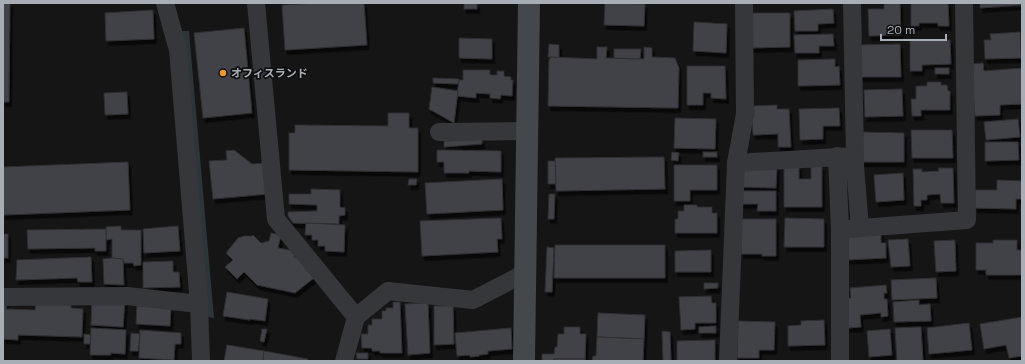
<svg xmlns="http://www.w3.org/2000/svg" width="1025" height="364" viewBox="0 0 1025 364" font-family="'Space Grotesk','Noto Sans JP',sans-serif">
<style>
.water{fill:#2b353a}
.building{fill:#414346;stroke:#2f2f32;filter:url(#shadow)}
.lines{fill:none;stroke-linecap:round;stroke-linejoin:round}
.street{stroke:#36373b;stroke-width:18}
.secondary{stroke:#44474b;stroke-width:22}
.poi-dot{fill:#ef9834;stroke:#101011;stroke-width:1.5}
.labels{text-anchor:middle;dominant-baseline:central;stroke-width:3.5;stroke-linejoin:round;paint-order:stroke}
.poi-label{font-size:11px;font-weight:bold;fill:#a7aeb6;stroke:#101011;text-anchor:start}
</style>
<defs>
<filter id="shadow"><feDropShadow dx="2.5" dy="4.5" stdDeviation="0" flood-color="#0009"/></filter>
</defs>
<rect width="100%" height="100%" fill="#151516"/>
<polygon class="water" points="181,31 189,31 214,318 207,317"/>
<g class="building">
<polygon points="3,3 10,3 9,102 3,102"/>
<polygon points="318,3 364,3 367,45 285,50 282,5"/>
<rect x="464" y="3" width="13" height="6"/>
<polygon points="605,3 645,4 644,26 604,25"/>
<polygon points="900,3 901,35 869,36 868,9 884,9 884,4"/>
<polygon points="911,3 948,3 949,26 938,26 938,23 919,23 919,26 911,26"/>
<polygon points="980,3 1021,3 1022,5 980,8"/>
<polygon points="833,9 834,23 818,24 818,31 795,31 794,11"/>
<polygon points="153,10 154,39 106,41 105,13"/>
<polygon points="749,13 790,13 790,47 750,48"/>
<polygon points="694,22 727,24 726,53 693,51"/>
<polygon points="244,28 252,113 203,118 194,33"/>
<polygon points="1020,32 1021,58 985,59 984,40 991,40 990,34"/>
<polygon points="833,34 834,46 819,46 819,53 795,53 794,35"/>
<polygon points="459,38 492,39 492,59 459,58"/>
<polygon points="910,40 950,40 951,64 922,65 922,71 910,71"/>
<polygon points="549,44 559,45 559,58 548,57"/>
<polygon points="900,44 901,77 860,77 859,45"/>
<polygon points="597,47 607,47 606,58 644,59 644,47 652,48 652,57 675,58 679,68 678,108 548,106 549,60 551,57 597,59"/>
<polygon points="614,49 641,49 640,59 614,58"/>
<polygon points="835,59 835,67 839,66 840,85 798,86 798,60"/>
<polygon points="983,63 984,71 1022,68 1022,104 1000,105 1000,115 975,116 971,64"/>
<polygon points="687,66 725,66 726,99 711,98 711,93 703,93 703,105 687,105"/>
<rect x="935" y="68" width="14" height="6"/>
<polygon points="463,70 490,70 490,75 497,75 497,71 504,71 504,76 511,77 511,80 513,80 512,96 501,95 500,99 490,98 490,94 476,93 476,98 457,96 459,80 463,80"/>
<polygon points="433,78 459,79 458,84 433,83"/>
<polygon points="927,82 941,82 941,85 947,85 948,91 950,91 950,110 921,110 921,116 912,116 911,99 916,99 916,86 927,86"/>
<polygon points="432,87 458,91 454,123 429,109"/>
<polygon points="902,89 903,116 865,117 864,90"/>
<polygon points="127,92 128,114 105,115 104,93"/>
<polygon points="777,105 777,109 789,109 791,147 778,147 778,134 753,135 752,117 754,116 754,106"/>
<polygon points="839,108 840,126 823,126 823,139 800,140 799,109"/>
<polygon points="388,113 409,113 409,128 418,128 418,172 289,170 289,133 295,133 295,125 388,126"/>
<polygon points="675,118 716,119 715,149 674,148"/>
<polygon points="1018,119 1020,137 986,140 984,122"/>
<polygon points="911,130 952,130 953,158 912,158"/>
<polygon points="862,132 904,133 904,162 862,162"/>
<polygon points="482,139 482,144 444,147 444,141"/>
<polygon points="985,142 1018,142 1019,160 985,161"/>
<polygon points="234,150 252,164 265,163 268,194 213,199 209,161 227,160 226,151"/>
<polygon points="437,150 501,151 501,172 469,171 469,173 444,173 444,162 437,162"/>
<polygon points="672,152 679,153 678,161 671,160"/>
<rect x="703" y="152" width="14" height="5"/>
<polygon points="664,157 665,189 556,191 555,158"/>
<polygon points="548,161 555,161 556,184 548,184"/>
<polygon points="128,162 130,210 3,215 3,167"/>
<polygon points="674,165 717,165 717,190 690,190 690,201 674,201"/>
<polygon points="777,166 776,188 738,187 743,167"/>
<polygon points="799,166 799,179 811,179 811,166 822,166 822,207 784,207 784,167"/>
<polygon points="938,168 953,168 954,203 941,203 940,194 927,195 927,200 921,200 921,206 914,206 913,169 922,169 922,172 939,171"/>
<polygon points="903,173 904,200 876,202 874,175"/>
<polygon points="409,179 417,179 416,185 408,185"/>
<polygon points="502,179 503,210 427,214 425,183"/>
<polygon points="997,180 1022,181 1022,199 1016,199 1016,209 975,208 975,190 997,190"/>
<polygon points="311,189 340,190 340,207 345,208 345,215 339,216 339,224 293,223 288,216 288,212 317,211 317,205 289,204 289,194 311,194"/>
<polygon points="741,191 776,191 776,211 757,211 758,204 741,204"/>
<polygon points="549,194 555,194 554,219 548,219"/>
<polygon points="684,205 697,205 697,207 712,207 712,213 717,213 717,233 675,233 675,219 678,219 678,211 684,211"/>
<polygon points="501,218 502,239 497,239 498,252 422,256 420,221"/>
<polygon points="785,218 824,219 824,247 784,247"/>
<polygon points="741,219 776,219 776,256 762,256 762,254 741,254"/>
<polygon points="306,223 345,225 344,252 325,251 325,246 318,246 318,240 312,240 312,235 305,235"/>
<polygon points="121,226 121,230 141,230 141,265 134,266 133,263 124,263 123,259 112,258 112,239 106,240 106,227"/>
<polygon points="178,226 180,251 144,253 143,229"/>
<polygon points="106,229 106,251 95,251 95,248 28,249 27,230"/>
<polygon points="881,229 881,243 886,243 886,258 846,260 848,234"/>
<polygon points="271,233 281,235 278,248 295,251 294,257 307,260 314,278 295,293 257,285 244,272 237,279 225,267 233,260 226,253 238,238 244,236 252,236 253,235 261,243 269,241"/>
<rect x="3" y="234" width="5" height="24"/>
<polygon points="908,239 910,266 891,267 888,240"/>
<polygon points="955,240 956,271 936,272 934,241"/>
<polygon points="993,240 1017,240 1017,250 1022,250 1022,275 986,275 986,270 976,270 976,243 993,243"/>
<polygon points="555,245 665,245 665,278 554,278"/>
<polygon points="547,247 554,248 552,292 545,292"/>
<polygon points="711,250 711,272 675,272 675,251"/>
<polygon points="91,257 92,282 78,282 77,278 16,280 17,260"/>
<polygon points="112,258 123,259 124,285 104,284 103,259"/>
<polygon points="173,261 173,272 179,272 180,287 143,288 143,262"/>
<polygon points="936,278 937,298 892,300 891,280"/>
<polygon points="704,283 718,283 718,288 704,289"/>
<polygon points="886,285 887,293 884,293 884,299 887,299 888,316 881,317 881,313 860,315 861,327 847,328 848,298 851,298 850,288"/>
<polygon points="227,292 268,299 265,321 250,319 250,320 223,316"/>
<polygon points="711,296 712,303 716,303 716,323 695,323 695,329 681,330 679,297"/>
<polygon points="92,298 125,300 123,327 91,325"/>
<polygon points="919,300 919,305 930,304 931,321 894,322 893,302"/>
<polygon points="393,302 400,302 402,353 380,353 380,351 372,351 372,348 362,348 361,334 368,334 368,325 372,325 372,319 382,319 382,311 386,311 386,308 393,308"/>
<polygon points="3,303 7,303 6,309 35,310 36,304 71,305 71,308 83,309 82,337 18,335 18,340 3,339"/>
<polygon points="428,303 430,353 408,355 405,304"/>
<polygon points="137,306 171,308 170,326 136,324"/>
<polygon points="434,306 453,306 454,344 434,345"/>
<polygon points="598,313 645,315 644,339 597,337"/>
<polygon points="1022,317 1022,356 1009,358 1006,345 984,349 980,324"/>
<polygon points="824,320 825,345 788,346 788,326 801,325 801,321"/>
<polygon points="738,321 775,322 774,350 759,350 759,358 737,358"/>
<polygon points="969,323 972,350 929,354 927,328"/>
<polygon points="716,326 716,333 699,333 699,327"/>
<polygon points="564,327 580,327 580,334 586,334 585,359 554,359 554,361 542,361 542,354 554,354 555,347 557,347 558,334 564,334"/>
<polygon points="921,327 923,361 897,361 895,328"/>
<polygon points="91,328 126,330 125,354 111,353 111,355 90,355"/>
<polygon points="511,328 512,349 488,351 488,354 479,355 479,356 470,357 470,355 457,356 455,333"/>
<polygon points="262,329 267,329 264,342 260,341"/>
<polygon points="890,329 892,355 869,357 867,331"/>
<polygon points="140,330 181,333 181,344 175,344 174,360 139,358"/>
<polygon points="662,331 670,332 671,361 663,361"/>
<polygon points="131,333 140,334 138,351 130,351"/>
<polygon points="84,334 91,335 90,344 84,344"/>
<polygon points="597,337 644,339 643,361 592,361 593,356 596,356"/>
<polygon points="715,340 715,361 677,361 677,341"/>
<polygon points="227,345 264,351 263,361 224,361"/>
<polygon points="264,351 308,359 307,361 263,361"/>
<polygon points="356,353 368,353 368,359 357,359"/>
<rect x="554" y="359" width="31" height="2"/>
</g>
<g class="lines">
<g class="street">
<polyline points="165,3 178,50 199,304 201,361"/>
<polyline points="256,3 276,219 356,317"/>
<polyline points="852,3 855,156"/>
<polyline points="439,132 527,131"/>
<polyline points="736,163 855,156 855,166 860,228 840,230 837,156"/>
<polyline points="860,228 967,220 964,3"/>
<polyline points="840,230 840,361"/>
<polyline points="3,297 127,296 199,304"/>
<polyline points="344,361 356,317 388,291 473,300 525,273"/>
<polyline points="728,361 736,163 745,114 744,3"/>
</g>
<polyline class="secondary" points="524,361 529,3"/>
</g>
<circle class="poi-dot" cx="223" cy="73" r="4"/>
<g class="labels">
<g class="poi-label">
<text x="231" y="73">オフィスランド</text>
</g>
</g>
<rect width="1025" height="364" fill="none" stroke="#a7aeb6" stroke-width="8"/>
<path d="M881 34v6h65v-6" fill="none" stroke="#a7aeb6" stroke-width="2"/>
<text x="887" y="34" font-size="12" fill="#a7aeb6" stroke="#101011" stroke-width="3" paint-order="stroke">20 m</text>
</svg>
